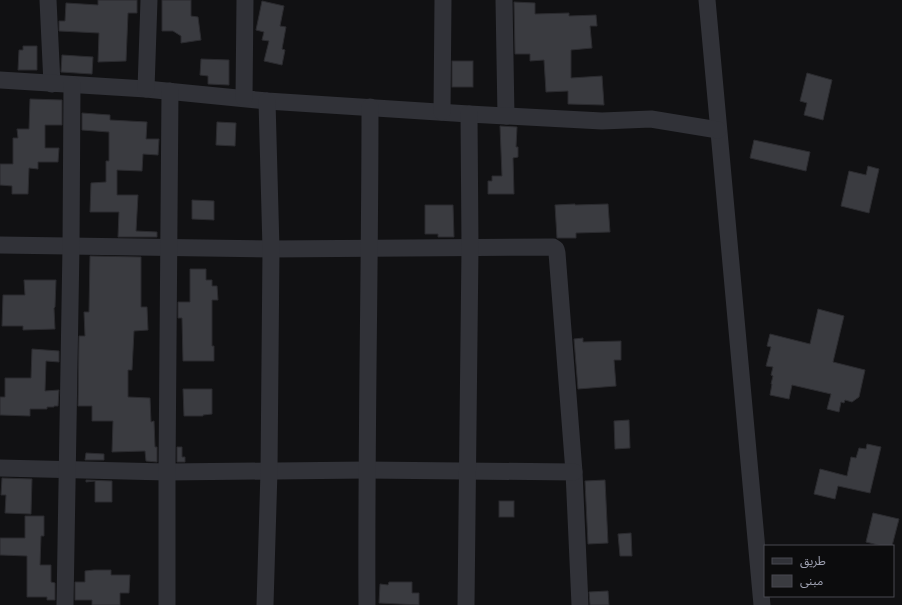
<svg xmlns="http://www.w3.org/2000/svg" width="902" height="605" viewBox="0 0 902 605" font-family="'Asap Condensed','Noto Sans Arabic',sans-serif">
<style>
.building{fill:#3a3b40;stroke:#2b2b2f}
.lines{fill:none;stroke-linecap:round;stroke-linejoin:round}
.minor{stroke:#313238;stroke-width:17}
</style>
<rect width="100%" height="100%" fill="#111113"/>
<g class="building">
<polygon points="98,0 137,0 137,13 128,13 126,61 98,62 99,33 59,31 59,21 65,21 66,3 98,5"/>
<polygon points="162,0 191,0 191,16 198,17 201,40 181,43 181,36 173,31 162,31"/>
<polygon points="262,1 284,6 280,26 286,27 282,49 285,50 282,65 264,61 269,41 262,40 264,32 256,30"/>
<polygon points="514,2 535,3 535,14 569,13 569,16 596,15 597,26 590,26 592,48 571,50 571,78 602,76 604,105 568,104 568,91 546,92 544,60 530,61 530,54 515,54"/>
<polygon points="23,46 37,46 37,70 18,70 19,50 23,50"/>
<polygon points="62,55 93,57 92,74 61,72"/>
<polygon points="201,59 229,60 229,85 208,84 208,76 200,75"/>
<rect x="452" y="61" width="21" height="26"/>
<polygon points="807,73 832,80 823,120 804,115 807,103 800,101"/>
<polygon points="30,99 62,100 62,125 45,125 45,148 59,148 58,162 38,162 38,169 29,168 28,194 12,194 12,186 0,185 0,164 13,164 13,138 18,138 17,129 29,129"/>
<polygon points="82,113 110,115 110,120 147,122 146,139 159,139 158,155 143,154 142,171 117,170 117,195 138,195 136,231 157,232 157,237 118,237 119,212 90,212 91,183 106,182 106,161 109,161 109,132 82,130"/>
<polygon points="217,122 236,123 235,146 216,145"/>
<polygon points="500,126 517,127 516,147 518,147 518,157 513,158 514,194 488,194 488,181 492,181 492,176 502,176"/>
<polygon points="754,140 810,152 806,171 750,158"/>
<polygon points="868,166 879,169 869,213 841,206 849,171 866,175"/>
<polygon points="192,200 214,201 214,220 192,219"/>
<polygon points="575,204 575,205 608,204 610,232 576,233 576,238 557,238 555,205"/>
<polygon points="425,205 453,205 454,237 438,237 438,234 425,234"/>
<polygon points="90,256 141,257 141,307 147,307 148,330 134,331 132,370 128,370 128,397 150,398 151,422 154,421 155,447 157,447 157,462 146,461 145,451 112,452 113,421 92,421 92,406 78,406 79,336 85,336 84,312 89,312"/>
<polygon points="190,269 206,269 206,280 212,280 212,286 217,286 218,300 212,300 212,346 214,346 214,361 183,361 182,318 178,318 178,302 190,302"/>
<polygon points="24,280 56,280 55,307 54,308 55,329 23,330 23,326 2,326 3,295 25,295"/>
<polygon points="818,309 844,316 833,362 865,370 859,397 852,402 845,400 844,403 841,402 839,412 827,409 831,394 792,385 789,399 770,395 772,384 771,384 773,376 771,375 773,367 766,366 771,347 767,346 770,334 810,344"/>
<polygon points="583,338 583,342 621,341 621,360 614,360 616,386 578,389 574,339"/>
<polygon points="32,349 59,351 59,362 46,361 45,391 59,390 58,406 54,406 54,407 47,407 47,409 30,409 30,416 0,415 0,397 5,397 5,378 31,378"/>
<polygon points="183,389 212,389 212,414 203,415 203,416 184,416"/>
<polygon points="629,420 630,448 615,449 614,421"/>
<polygon points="867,444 881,447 870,493 838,486 835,499 814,494 820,469 847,476 851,457 856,458 859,448 866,449"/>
<polygon points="177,447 182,447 182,457 185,457 185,462 177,462"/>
<polygon points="86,453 104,454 104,460 85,460"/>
<polygon points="2,478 32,479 31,514 5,513 6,495 1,495"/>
<polygon points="86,480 112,481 112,502 95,502 95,481 86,482"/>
<polygon points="605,480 608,543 588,544 585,481"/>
<rect x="499" y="501" width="15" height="16"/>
<polygon points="873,513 899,519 892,546 882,546 866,542"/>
<polygon points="25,516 44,516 44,536 41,536 40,565 51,565 51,582 55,583 55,600 47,600 47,597 27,597 27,556 0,555 0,538 25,538"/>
<polygon points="631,533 632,556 620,556 618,534"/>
<polygon points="94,570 111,570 111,575 130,575 129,593 120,593 120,605 92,605 92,600 75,600 75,582 85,582 85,571"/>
<polygon points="389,582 412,582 412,593 419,593 419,605 379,603 380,584 388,585"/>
<polygon points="608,591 609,605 590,605 589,592"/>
</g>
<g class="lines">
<g class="minor">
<polyline points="48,0 52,84"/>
<polyline points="504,0 506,116"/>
<polyline points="707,0 762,605"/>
<polyline points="0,80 146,89 267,101 469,114 602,121 651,119 718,130"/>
<polyline points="146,89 149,0"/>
<polyline points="244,98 245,0"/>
<polyline points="442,112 443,0"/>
<polyline points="0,245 271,249 553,247 556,249 557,253 574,472 580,605"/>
<polyline points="0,468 167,472 366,470 574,472"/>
<polyline points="65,605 71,246 72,85"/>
<polyline points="167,605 167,472 170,91"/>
<polyline points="265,605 269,471 271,249 267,101"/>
<path d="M367 605C366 439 370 273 370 107"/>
<polyline points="466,605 470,248 469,114"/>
</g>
</g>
<rect x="764" y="545" width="130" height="52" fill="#0c0c0d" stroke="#484950"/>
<rect x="772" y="558" width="20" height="6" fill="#313238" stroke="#484950"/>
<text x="800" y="565" font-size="12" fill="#a1a4b4">طريق</text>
<rect x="772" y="575" width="20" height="12" fill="#3a3b40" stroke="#484950"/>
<text x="800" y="585" font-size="12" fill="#a1a4b4">مبنى</text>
</svg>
